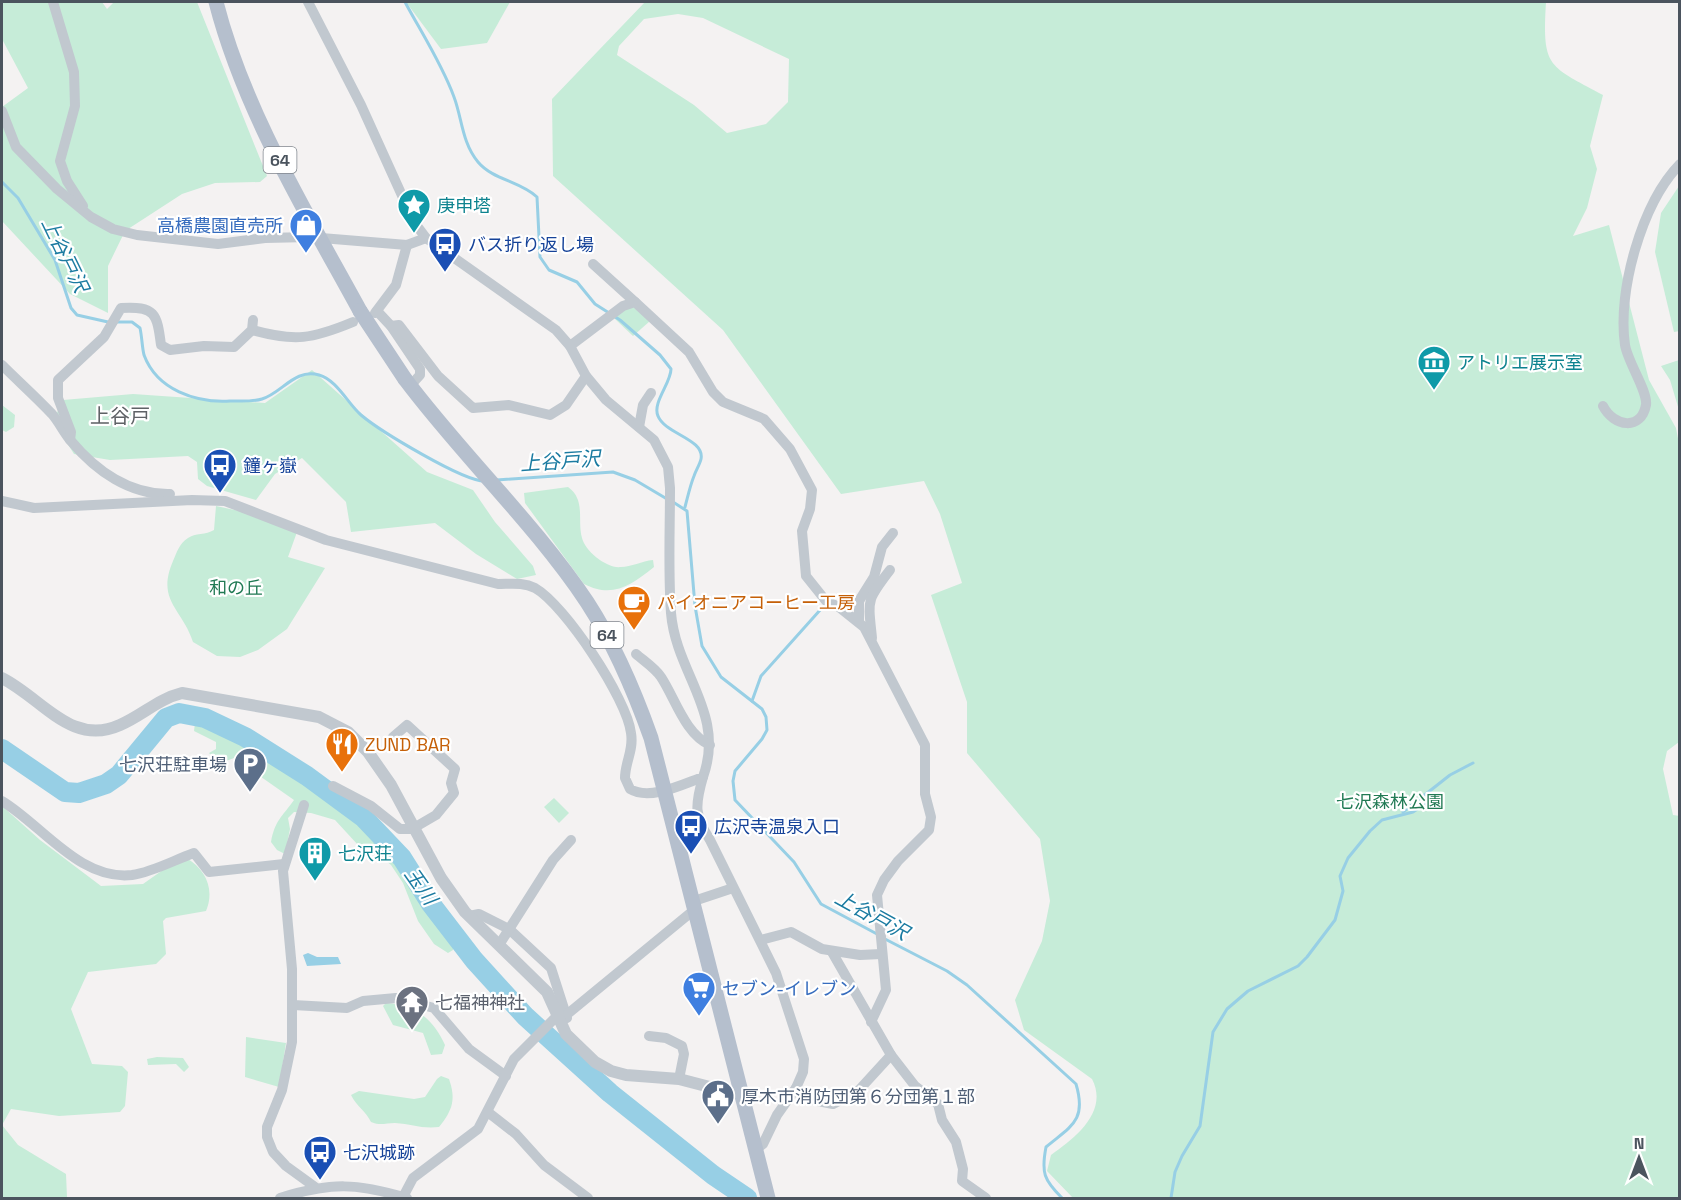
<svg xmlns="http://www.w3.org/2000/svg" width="1681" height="1200" viewBox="0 0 1681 1200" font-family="'Space Grotesk','Noto Sans JP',sans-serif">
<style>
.green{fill:#c6ecd8;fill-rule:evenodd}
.water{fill:#97cfe5}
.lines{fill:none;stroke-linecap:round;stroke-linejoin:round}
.stream{stroke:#97cfe5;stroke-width:3}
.river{stroke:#97cfe5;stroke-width:20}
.minor{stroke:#c1c8cf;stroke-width:10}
.tertiary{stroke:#c1c8cf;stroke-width:12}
.primary{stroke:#b5bfcd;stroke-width:15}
.primary-bridge{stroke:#b5bfcd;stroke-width:15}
.labels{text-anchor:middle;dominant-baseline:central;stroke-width:4.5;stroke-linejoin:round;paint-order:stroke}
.shield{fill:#fff;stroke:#81878e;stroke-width:1.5}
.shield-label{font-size:16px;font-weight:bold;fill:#4b545e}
.culture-label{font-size:18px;fill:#0d838f;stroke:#fff;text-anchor:start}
.shop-label{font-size:18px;fill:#366cbe;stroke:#fff;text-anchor:end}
.transit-label{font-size:18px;fill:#164399;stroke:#fff;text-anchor:start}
.park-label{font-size:18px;fill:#217a54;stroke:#fff}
.food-label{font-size:18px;fill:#c56008;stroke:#fff;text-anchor:start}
.service-label{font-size:18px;fill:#4e5e75;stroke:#fff;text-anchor:end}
.worship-label{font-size:18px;fill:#5b616d;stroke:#fff;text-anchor:start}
.water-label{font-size:20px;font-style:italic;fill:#1b7ba1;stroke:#fff}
.neighbourhood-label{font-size:20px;fill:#5f6266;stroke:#fff}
</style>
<rect width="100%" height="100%" fill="#f4f2f2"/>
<g class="green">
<polygon points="2,2 102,2 107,9 114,2 197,2 267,176 260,182 215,183 182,194 125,231 108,266 108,313 70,294 2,221 2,107 28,88 2,39"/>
<polygon points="406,2 510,2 487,43 441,49"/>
<path d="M645 2H1546C1542 68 1548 65 1603 95L1590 146 1597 169 1587 208 1573 236 1609 225 1649 380 1676 428 1679 444V742L1667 751 1663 769 1673 815 1680 816 1679 1198H1073L1047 1171 1051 1155C1075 1138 1109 1112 1092 1079L1024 1030 1015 1000 1042 941 1050 901 1040 839 967 753V702L931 595 962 583 940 514 924 481 841 494 723 330 553 176 552 99ZM678 14 703 18 789 59 788 102 766 124 727 133 694 105 617 55 619 46 644 19Z"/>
<polygon points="1679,186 1680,331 1674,332 1655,252 1661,213"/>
<polygon points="631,305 650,321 633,336 613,317"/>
<polygon points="1679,360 1680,360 1679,410 1670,380 1661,366"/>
<polygon points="312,370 427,472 473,490 495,522 533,566 536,575 517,579 476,554 435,523 351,532 346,502 302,458 275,474 256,500 207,486 198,479 197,462 188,456 110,460 74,454 53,421 63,400 133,394 265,403"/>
<polygon points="2,405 15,415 14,427 6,432 2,430"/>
<path d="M568 487C586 500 577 519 582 538 585 551 607 569 621 567 631 567 642 561 653 560L654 567C631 585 613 599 584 584L525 503 524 493Z"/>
<path d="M216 506 249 513 297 532 288 557 325 568 287 629 258 650 240 657 217 656 193 642C182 608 156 601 173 561 177 552 179 544 188 538 195 533 206 535 214 530Z"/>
<path d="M195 723C222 726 262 748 283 766 293 774 300 781 313 788L326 784 361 811C361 838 389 849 404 868L454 942 453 950 448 953 434 944 418 921 403 883 391 865 373 850 358 845 335 820 311 813 294 812 288 818 290 829 285 854 277 850 271 842C275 820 282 817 294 800L234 758 218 764 209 753 216 749V742L194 731Z"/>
<polygon points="554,798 569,813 559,823 544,807"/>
<path d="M2 806 40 840 101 886 143 884 170 865 186 858C206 869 215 890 206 911L166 918 163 921 166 954 156 964 88 972 71 1009 92 1064 122 1066 128 1072 125 1106 120 1112 59 1116 11 1109 2 1125Z"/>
<path d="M386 1003C415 1004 433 1019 445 1045L442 1054 431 1055 423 1033 393 1025 383 1006Z"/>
<polygon points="246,1037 286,1043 279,1087 245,1077"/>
<polygon points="157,1057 183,1058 189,1067 184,1072 176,1064 148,1065 147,1059"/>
<path d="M441 1076 449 1079C456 1099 453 1110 439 1127 421 1129 412 1124 395 1123 385 1123 381 1126 371 1122 366 1111 356 1106 351 1095L359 1091 414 1099 425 1097 437 1079Z"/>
<polygon points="2,1125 18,1145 66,1174 67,1197 2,1198"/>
</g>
<polygon class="water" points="308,953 317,957 338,957 341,964 307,966 303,955"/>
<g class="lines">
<g class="stream">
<path d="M405 2C421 32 442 64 454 97 462 118 462 143 478 162 493 180 520 181 537 197L540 257 549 270 577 282 595 304 620 320 660 355 671 369C671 383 652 403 658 416 665 434 705 439 701 459 700 464 696 470 694 476 690 486 688 496 685 507"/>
<polyline points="2,182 18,198 55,260 71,308 77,315 108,322"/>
<path d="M115 322H132L140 328C142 337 142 347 144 355 157 390 196 403 230 401 240 401 253 402 262 399 282 393 295 368 319 375 337 380 348 404 361 415 380 431 464 482 485 481"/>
<polyline points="497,480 613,472 635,480 667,499"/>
<polyline points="673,502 687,511 695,606 702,646 721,677 762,709 766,717 767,730 762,739 735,771 733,781 735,800 794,862 821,904 877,934"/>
<polyline points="752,701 761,676 821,609"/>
<polyline points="1403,812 1450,775 1473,763"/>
<path d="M885 939 947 971 967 985 1076 1084C1087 1121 1071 1126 1046 1147 1041 1173 1044 1180 1062 1198"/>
<polyline points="1171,1198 1175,1172 1182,1156 1200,1126 1213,1032 1227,1009 1248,991 1298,966 1307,957 1335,920 1343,891 1340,876 1348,858 1370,831 1382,820 1413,812 1434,798"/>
</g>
<polyline class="river" points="2,749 65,792 79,793 106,784 119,775 166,718 179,713 205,718 245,737 307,776 364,818 402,858 431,904 474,960 525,1016 610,1093 713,1175 747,1198"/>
<g class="minor">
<polyline points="53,2 74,72 75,106 60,161 67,181 83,206"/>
<polyline points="2,111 16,147 57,189 91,217 113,229 137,235 218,244 265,238 309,237 407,245 426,238"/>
<polyline points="593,264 635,302"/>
<polyline points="377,311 391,326 420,369 420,375 410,386"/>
<polyline points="375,313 396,285 407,245"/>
<polyline points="391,326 399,325 438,376 473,408 509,405 550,415 566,405 586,376"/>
<path d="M252 330C295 342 312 339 353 322"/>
<polyline points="570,346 623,306 635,302 689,352 713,392 723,402 764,419 790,449 812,490 810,509 802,531 806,576 826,601 839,607 864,627 925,745 925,794 931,817 929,830 898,861 884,880 877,895 886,990 871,1022"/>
<path d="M2 365C18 381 36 397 52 414 59 422 64 433 71 441 96 471 130 495 170 494"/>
<path d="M1603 406C1614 427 1641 431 1646 405 1648 391 1628 363 1625 345 1617 291 1642 203 1680 164"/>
<polyline points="639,427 643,405 651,393"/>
<path d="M70 440 71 432 58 398V380L104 337 121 308C155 306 157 313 161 345L170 350 204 346 234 347 252 330 253 320"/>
<path d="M2 501 34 508 192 500 225 501 326 540 498 584C511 584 523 582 535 588 565 605 627 699 631 733 634 750 625 762 625 778L630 789C650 801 683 784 703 777 726 713 676 674 671 613 668 572 670 529 670 488L668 467 654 440 606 400 586 376 570 346 556 330 426 238 414 222 361 105 308 2"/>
<polyline points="859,622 859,601 874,577 882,547 893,533"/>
<path d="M872 638C868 599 866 601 890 570"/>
<path d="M636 654C644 661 655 668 661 677 675 698 685 734 710 745"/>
<path d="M703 777C695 805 694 815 710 840L776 973 804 1059 803 1072 796 1088 777 1115 763 1144 755 1150"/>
<polyline points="333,786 371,806 400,829 412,829 436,815 454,793 451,783 455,769 407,725 393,737"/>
<path d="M2 801C42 825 80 881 132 875 153 872 174 860 194 853L209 872 284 864"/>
<polyline points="304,805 283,871 292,969 292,1042 282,1090 267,1127 267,1137 273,1152 286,1166 315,1187"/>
<polyline points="691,902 733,888"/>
<polyline points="469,916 479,914 509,929 551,968 567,1018"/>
<polyline points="761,940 791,932 822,949 860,955 881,954"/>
<polyline points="499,945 553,860 571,840"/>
<polyline points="832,952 891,1055 915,1086 938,1104 942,1120 956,1142 963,1169 962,1181 986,1198"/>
<polyline points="293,1005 347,1008 363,1001 396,998 434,1008 469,1049 506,1076"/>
<polyline points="649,1036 666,1038 682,1046 684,1054 679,1079"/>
<polyline points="796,1088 813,1100 833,1104 859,1090 891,1055"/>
<polyline points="489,1113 516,1134 544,1165 588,1198"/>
<polyline points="403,1197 413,1178 478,1129 514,1059 556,1017 565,1016 694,910"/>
<path d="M280 1198C331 1182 357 1183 407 1198"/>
</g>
<path class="tertiary" d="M2 678C42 698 71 747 120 725 143 715 158 699 182 693L319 717 348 732 368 752 391 785 441 878 465 912 547 992 566 1034 595 1062 611 1071 626 1075 679 1079 729 1092 740 1091"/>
<g class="primary">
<path d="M216 2C244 111 306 212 360 311"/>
<path d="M405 379C461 454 535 524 587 602 615 645 634 690 651 738L768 1198"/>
</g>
<polyline class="primary-bridge" points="360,311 405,379"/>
</g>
<defs>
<g id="sight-pin" transform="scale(1.725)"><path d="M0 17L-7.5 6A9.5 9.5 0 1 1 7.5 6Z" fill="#0f9aa8" stroke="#fff"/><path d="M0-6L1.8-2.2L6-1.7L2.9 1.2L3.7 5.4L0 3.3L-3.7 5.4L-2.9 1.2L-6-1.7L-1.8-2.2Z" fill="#fff"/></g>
<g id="shop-pin" transform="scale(1.725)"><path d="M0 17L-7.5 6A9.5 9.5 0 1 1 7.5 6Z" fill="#3f7fe0" stroke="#fff"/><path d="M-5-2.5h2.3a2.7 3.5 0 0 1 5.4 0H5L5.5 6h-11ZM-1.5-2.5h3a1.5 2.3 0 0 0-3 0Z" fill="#fff"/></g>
<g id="bus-pin" transform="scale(1.725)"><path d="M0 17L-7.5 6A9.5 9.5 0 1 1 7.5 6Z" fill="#1a4fb4" stroke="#fff"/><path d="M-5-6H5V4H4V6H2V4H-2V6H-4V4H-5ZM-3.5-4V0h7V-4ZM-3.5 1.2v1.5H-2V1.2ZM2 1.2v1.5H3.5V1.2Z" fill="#fff"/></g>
<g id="museum-pin" transform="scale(1.725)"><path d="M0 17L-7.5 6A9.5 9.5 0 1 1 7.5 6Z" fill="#0f9aa8" stroke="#fff"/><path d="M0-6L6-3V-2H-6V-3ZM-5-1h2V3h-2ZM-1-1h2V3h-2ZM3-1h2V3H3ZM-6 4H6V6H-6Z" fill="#fff"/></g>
<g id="cafe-pin" transform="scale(1.725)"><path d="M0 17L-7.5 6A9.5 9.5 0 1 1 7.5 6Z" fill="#e8710a" stroke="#fff"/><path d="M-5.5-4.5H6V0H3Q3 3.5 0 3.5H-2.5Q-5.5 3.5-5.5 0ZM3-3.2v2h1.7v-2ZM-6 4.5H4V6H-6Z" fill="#fff"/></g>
<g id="restaurant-pin" transform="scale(1.725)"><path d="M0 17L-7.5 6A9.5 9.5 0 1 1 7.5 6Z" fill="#e8710a" stroke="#fff"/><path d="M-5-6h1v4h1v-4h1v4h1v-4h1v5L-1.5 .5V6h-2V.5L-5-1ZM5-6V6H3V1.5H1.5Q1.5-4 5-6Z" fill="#fff"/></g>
<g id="parking-pin" transform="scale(1.725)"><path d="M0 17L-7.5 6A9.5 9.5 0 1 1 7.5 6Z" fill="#5c6f8a" stroke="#fff"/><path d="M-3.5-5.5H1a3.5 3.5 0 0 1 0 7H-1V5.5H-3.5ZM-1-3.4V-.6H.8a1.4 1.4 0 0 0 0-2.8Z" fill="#fff"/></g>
<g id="building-pin" transform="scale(1.725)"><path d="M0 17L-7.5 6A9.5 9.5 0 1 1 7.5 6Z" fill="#0f9aa8" stroke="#fff"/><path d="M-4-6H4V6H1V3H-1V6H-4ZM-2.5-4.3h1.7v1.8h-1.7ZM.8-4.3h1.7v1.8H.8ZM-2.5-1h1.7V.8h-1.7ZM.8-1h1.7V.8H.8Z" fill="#fff"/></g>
<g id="supermarket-pin" transform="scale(1.725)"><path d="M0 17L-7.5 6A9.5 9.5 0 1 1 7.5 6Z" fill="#3f7fe0" stroke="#fff"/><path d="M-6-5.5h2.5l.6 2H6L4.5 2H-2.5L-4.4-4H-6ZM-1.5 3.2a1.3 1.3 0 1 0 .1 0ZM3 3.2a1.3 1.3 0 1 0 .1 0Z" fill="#fff"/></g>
<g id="temple-pin" transform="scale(1.725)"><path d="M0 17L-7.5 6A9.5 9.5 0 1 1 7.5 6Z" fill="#6b7280" stroke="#fff"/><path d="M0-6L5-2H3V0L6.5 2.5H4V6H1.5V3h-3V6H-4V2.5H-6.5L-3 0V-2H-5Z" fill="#fff"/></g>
<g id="civic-pin" transform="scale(1.725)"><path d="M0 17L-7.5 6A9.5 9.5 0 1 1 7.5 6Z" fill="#5c6f8a" stroke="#fff"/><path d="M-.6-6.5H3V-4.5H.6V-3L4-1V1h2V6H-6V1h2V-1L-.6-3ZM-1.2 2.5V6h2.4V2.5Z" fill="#fff"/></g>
</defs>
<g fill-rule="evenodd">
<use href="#sight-pin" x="414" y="205"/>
<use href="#shop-pin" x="306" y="225"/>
<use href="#bus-pin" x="445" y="244"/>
<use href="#museum-pin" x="1434" y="362"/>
<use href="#bus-pin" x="220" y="465"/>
<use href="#cafe-pin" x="634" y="602"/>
<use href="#restaurant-pin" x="342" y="744"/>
<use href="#parking-pin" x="250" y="764"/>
<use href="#bus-pin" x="691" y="826"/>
<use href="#building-pin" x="315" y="853"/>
<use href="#supermarket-pin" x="699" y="988"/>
<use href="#temple-pin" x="412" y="1002"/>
<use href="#civic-pin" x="718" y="1096"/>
<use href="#bus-pin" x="320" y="1152"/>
</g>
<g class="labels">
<g class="shield">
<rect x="263.5" y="147" width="33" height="26" rx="4.5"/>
<rect x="590.5" y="622" width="33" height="26" rx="4.5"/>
</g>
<g class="shield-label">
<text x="280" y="160">64</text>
<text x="607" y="635">64</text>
</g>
<g class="culture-label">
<text x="437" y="205">庚申塔</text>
<text x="1457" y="362">アトリエ展示室</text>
<text x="338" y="853">七沢荘</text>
</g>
<g class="shop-label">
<text x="283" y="225">高橋農園直売所</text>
<text x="722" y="988" text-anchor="start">セブン-イレブン</text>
</g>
<g class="transit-label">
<text x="468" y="244">バス折り返し場</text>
<text x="243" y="465">鐘ヶ嶽</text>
<text x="714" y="826">広沢寺温泉入口</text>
<text x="343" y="1152">七沢城跡</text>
</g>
<g class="park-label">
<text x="236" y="587">和の丘</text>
<text x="1390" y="801">七沢森林公園</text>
</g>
<g class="food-label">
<text x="657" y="602">パイオニアコーヒー工房</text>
<text x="365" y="744">ZUND BAR</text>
</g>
<g class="service-label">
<text x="227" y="764">七沢荘駐車場</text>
<text x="741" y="1096" text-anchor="start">厚木市消防団第６分団第１部</text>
</g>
<g class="worship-label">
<text x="435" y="1002">七福神神社</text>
</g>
<g class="water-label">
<text transform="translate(65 255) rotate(64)">上谷戸沢</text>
<text transform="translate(560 461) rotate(-4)">上谷戸沢</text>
<text transform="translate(421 886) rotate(55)">玉川</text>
<text transform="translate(872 915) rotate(29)">上谷戸沢</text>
</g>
<g class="neighbourhood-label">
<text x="120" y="416">上谷戸</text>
</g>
</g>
<rect width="1681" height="1200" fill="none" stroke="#4b545e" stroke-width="6"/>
<g transform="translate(1639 1158)" stroke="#ffffff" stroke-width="4.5" paint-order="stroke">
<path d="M0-4.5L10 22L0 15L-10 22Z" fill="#4b545e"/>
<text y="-9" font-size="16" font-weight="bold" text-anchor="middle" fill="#4b545e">N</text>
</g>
</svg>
